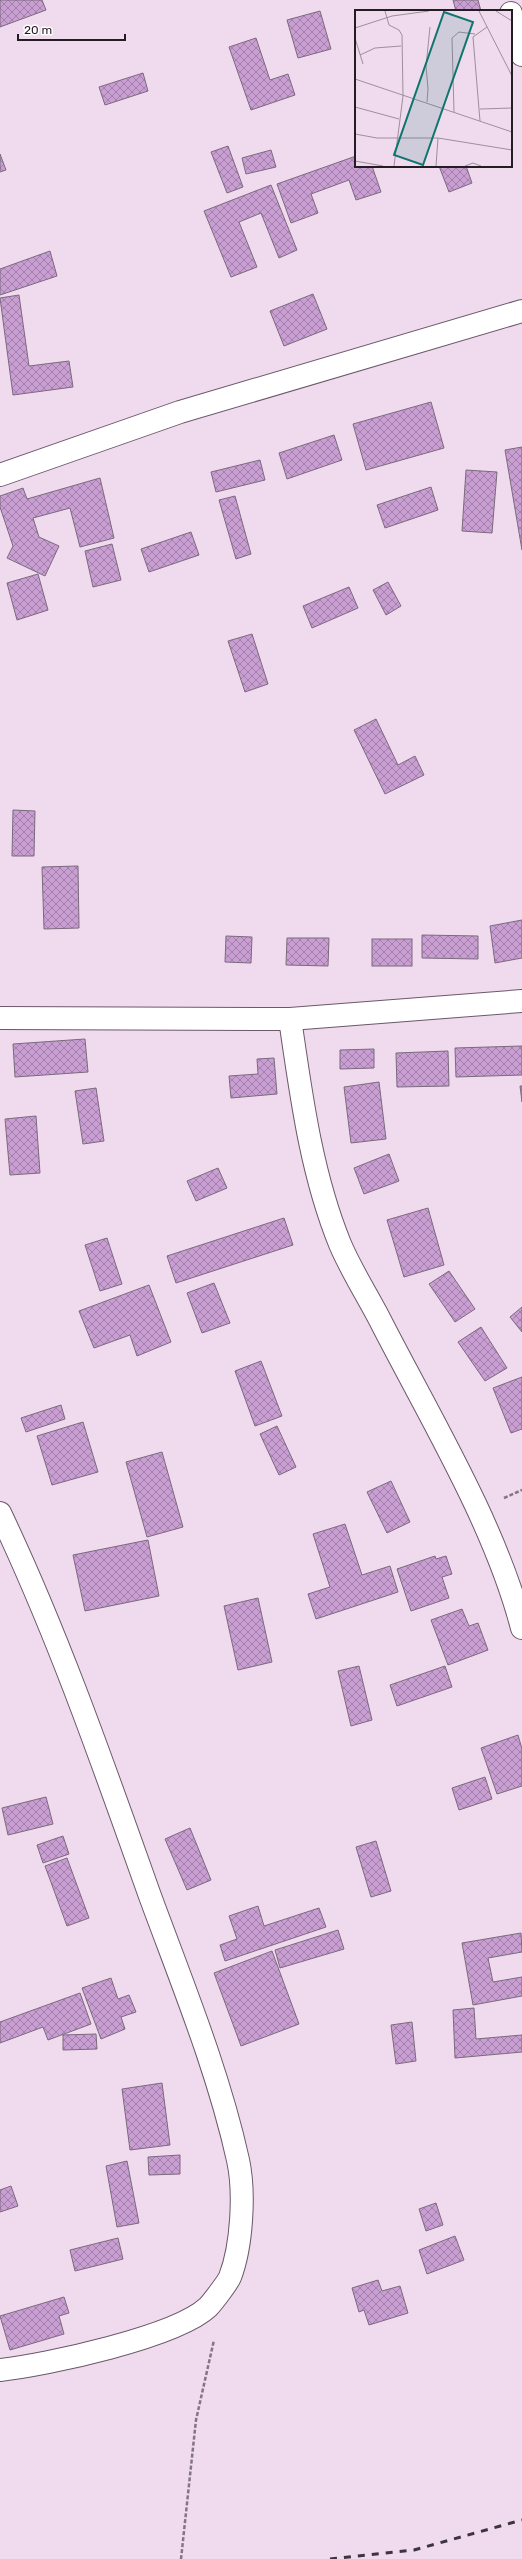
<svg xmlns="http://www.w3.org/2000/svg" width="522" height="2559" viewBox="0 0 522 2559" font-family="Rubik,sans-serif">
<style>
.building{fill:url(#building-cross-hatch);stroke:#7b6a7e}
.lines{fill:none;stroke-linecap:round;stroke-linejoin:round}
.minor-casing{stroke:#6b5869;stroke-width:24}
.path{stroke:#837582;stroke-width:2.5;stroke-dasharray:4 2;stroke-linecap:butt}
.minor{stroke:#fff;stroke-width:22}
.rail{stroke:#3e343d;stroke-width:3;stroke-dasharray:7 7;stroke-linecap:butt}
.inset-road{fill:none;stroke:#9e8e9d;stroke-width:1}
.view{fill:#0f766e;fill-opacity:0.15;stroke:#0f766e;stroke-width:2}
.inset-edge{fill:none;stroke:#241c23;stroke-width:2}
</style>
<defs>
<pattern id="building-cross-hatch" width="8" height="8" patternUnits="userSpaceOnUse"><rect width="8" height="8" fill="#c99ed2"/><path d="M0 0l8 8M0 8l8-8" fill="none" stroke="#a380aa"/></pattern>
</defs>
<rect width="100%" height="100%" fill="#f0daee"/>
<g class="building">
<polygon points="0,0 42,0 46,10 0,27"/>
<polygon points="453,0 478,0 481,11 456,11"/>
<polygon points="320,11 331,49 298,58 287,20"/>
<polygon points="256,38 270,80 288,74 295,95 251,110 229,47"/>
<polygon points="143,73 148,91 105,105 99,87"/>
<polygon points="228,146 243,187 227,193 211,152"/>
<polygon points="271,150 276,167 246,174 242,158"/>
<polygon points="0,154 6,170 0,172"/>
<polygon points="356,156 356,166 372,166 381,192 356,200 349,180 311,194 318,213 291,223 277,184"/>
<polygon points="439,166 466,166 472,183 449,192"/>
<polygon points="271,185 297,250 279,258 261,213 239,222 257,267 231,277 204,211"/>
<polygon points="50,251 57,276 0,295 0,269"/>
<polygon points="313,294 327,329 284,346 270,311"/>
<polygon points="19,295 29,366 69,361 73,387 13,395 0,298"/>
<polygon points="431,402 444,448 366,470 353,424"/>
<polygon points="334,435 342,460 287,479 279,453"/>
<polygon points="522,447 522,550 505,450"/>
<polygon points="260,460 265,480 216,492 211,472"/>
<polygon points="466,470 497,472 492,533 462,531"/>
<polygon points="100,478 114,538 80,547 70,508 33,518 39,537 59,546 45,576 7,558 13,546 0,507 0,496 23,488 27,499"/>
<polygon points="431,487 438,510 385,528 377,505"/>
<polygon points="235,496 251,554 236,559 219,500"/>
<polygon points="191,532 199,555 149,572 141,549"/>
<polygon points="112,544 121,580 93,587 85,551"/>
<polygon points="38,574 48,610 17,620 7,583"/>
<polygon points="388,582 401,606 386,615 373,590"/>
<polygon points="349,587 358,608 312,628 303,606"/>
<polygon points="252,634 268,684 245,692 228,641"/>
<polygon points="376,719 398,765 415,756 424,775 385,794 354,730"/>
<polygon points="13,810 35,811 34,856 12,856"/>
<polygon points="78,866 79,928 44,929 42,867"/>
<polygon points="522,920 522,958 495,963 490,926"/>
<polygon points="422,935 478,936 478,959 422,958"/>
<polygon points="226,936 252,937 251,963 225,962"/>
<polygon points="287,938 329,938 328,966 286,965"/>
<rect x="372" y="939" width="40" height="27"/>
<polygon points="85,1039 88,1072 15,1077 13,1044"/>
<polygon points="522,1046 522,1075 456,1077 455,1048"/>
<polygon points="374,1049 374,1068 340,1069 340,1050"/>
<polygon points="448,1051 449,1086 397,1087 396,1053"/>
<polygon points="274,1058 277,1094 231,1098 229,1076 258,1074 257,1059"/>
<polygon points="379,1082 386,1139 351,1143 344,1087"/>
<polygon points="520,1086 522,1086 522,1102"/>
<polygon points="96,1088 104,1141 83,1144 75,1091"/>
<polygon points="36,1116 40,1173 10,1175 5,1119"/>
<polygon points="389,1154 399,1181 364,1194 354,1168"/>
<polygon points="218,1168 227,1188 196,1201 187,1181"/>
<polygon points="428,1208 444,1265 404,1277 387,1220"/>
<polygon points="284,1218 293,1245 176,1283 167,1256"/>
<polygon points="107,1238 122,1284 100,1291 85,1245"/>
<polygon points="449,1271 475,1309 455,1322 429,1284"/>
<polygon points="214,1283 230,1323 202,1333 187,1293"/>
<polygon points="149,1285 171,1342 137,1356 130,1335 94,1348 79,1311"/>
<polygon points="522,1307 522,1332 510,1317"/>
<polygon points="481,1327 507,1368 485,1381 458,1342"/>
<polygon points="261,1361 282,1416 255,1426 235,1371"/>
<polygon points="522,1377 522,1429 511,1433 493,1388"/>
<polygon points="61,1405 65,1419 26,1432 21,1418"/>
<polygon points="83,1422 98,1472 52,1485 37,1436"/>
<polygon points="277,1426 296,1467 279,1475 260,1434"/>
<polygon points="162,1452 183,1527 147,1537 126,1462"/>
<polygon points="391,1481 410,1522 387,1533 367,1492"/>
<polygon points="345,1524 362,1575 390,1566 398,1592 316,1619 308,1594 330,1587 313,1534"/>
<polygon points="148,1540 159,1596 85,1611 73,1555"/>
<polygon points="435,1556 436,1559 446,1556 452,1574 442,1577 449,1598 411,1611 397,1569"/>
<polygon points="258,1598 272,1662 238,1670 224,1606"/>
<polygon points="462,1609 469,1626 478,1623 488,1650 448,1665 431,1620"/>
<polygon points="359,1666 372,1720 351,1726 338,1671"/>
<polygon points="445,1666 452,1687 397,1706 390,1685"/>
<polygon points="518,1735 522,1749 522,1786 497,1794 481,1748"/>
<polygon points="485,1777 492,1799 459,1810 452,1788"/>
<polygon points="46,1797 53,1824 8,1835 2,1808"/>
<polygon points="190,1828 211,1880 187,1890 165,1839"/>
<polygon points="63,1836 69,1854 43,1863 37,1845"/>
<polygon points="376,1841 391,1891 371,1897 356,1847"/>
<polygon points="67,1858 89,1918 67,1926 45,1866"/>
<polygon points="258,1906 264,1926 319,1908 326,1927 225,1961 220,1945 237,1939 229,1916"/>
<polygon points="338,1930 344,1949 280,1968 275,1950"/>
<polygon points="521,1933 522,1952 488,1958 493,1982 522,1977 522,1996 473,2005 462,1943"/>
<polygon points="272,1951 299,2024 241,2046 214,1973"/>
<polygon points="111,1978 118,1999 129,1995 136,2012 121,2017 125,2029 101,2039 82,1988"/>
<polygon points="80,1993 91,2024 48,2040 43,2027 0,2043 0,2022"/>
<polygon points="474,2008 476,2039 522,2035 522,2052 455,2058 453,2010"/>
<polygon points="412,2022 416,2061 396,2064 391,2025"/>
<polygon points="96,2034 97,2049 63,2050 63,2035"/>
<polygon points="162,2083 170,2145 130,2150 122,2089"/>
<polygon points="180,2155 180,2174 149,2175 148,2157"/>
<polygon points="127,2161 139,2223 117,2227 106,2166"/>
<polygon points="11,2186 18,2206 0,2212 0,2190"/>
<polygon points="436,2203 443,2225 426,2231 419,2209"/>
<polygon points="455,2236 464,2260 427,2274 419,2250"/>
<polygon points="118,2238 123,2259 75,2271 70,2250"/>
<polygon points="378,2280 382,2291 400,2286 408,2313 369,2325 364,2310 359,2312 352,2288"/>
<polygon points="64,2297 69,2313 59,2316 64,2334 10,2350 0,2316"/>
</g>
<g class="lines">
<g class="minor-casing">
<g id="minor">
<polyline points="511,13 522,55"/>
<polyline points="0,475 180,412 522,311"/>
<polyline points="0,1018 290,1019 522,1001"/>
<path d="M290 1019C301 1094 311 1173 340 1244 351 1270 367 1295 380 1320 429 1416 495 1524 522 1628"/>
<path d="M0 1513C59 1637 104 1767 150 1896 182 1983 218 2070 238 2160 245 2192 242 2246 230 2277 228 2282 212 2303 208 2307 176 2337 46 2365 0 2370"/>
</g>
</g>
<g class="path">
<polyline points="504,1498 522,1490"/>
<polyline points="181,2559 196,2420 214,2340"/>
</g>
<use href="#minor" class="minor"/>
<polyline class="rail" points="330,2559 414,2550 522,2520"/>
</g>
<g transform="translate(355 10)">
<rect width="157" height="157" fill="#f0daee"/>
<path class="inset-road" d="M30 1 34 15 44 20 47 25 48 86 39 156M124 1 157 66M141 1 157 11M0 18 37 6 74 1M0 28 8 54M5 45 20 38 46 36M0 69 157 122M72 92 73 79 71 56 75 17M0 97 44 109M125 99 157 98M99 102 97 28 104 22 120 24M125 111 118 27 132 17M0 124 22 128H83L157 140M0 151 28 156M81 156 83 128M110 156 118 153 126 156"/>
<path class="view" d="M89 2 118 12 68 155 39 145Z"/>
<rect width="157" height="157" class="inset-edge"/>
</g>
<path d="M18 34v6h107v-6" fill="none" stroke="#241c23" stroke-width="2"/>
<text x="24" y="34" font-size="12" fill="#241c23" stroke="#ffffff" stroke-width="3" paint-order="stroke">20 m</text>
</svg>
